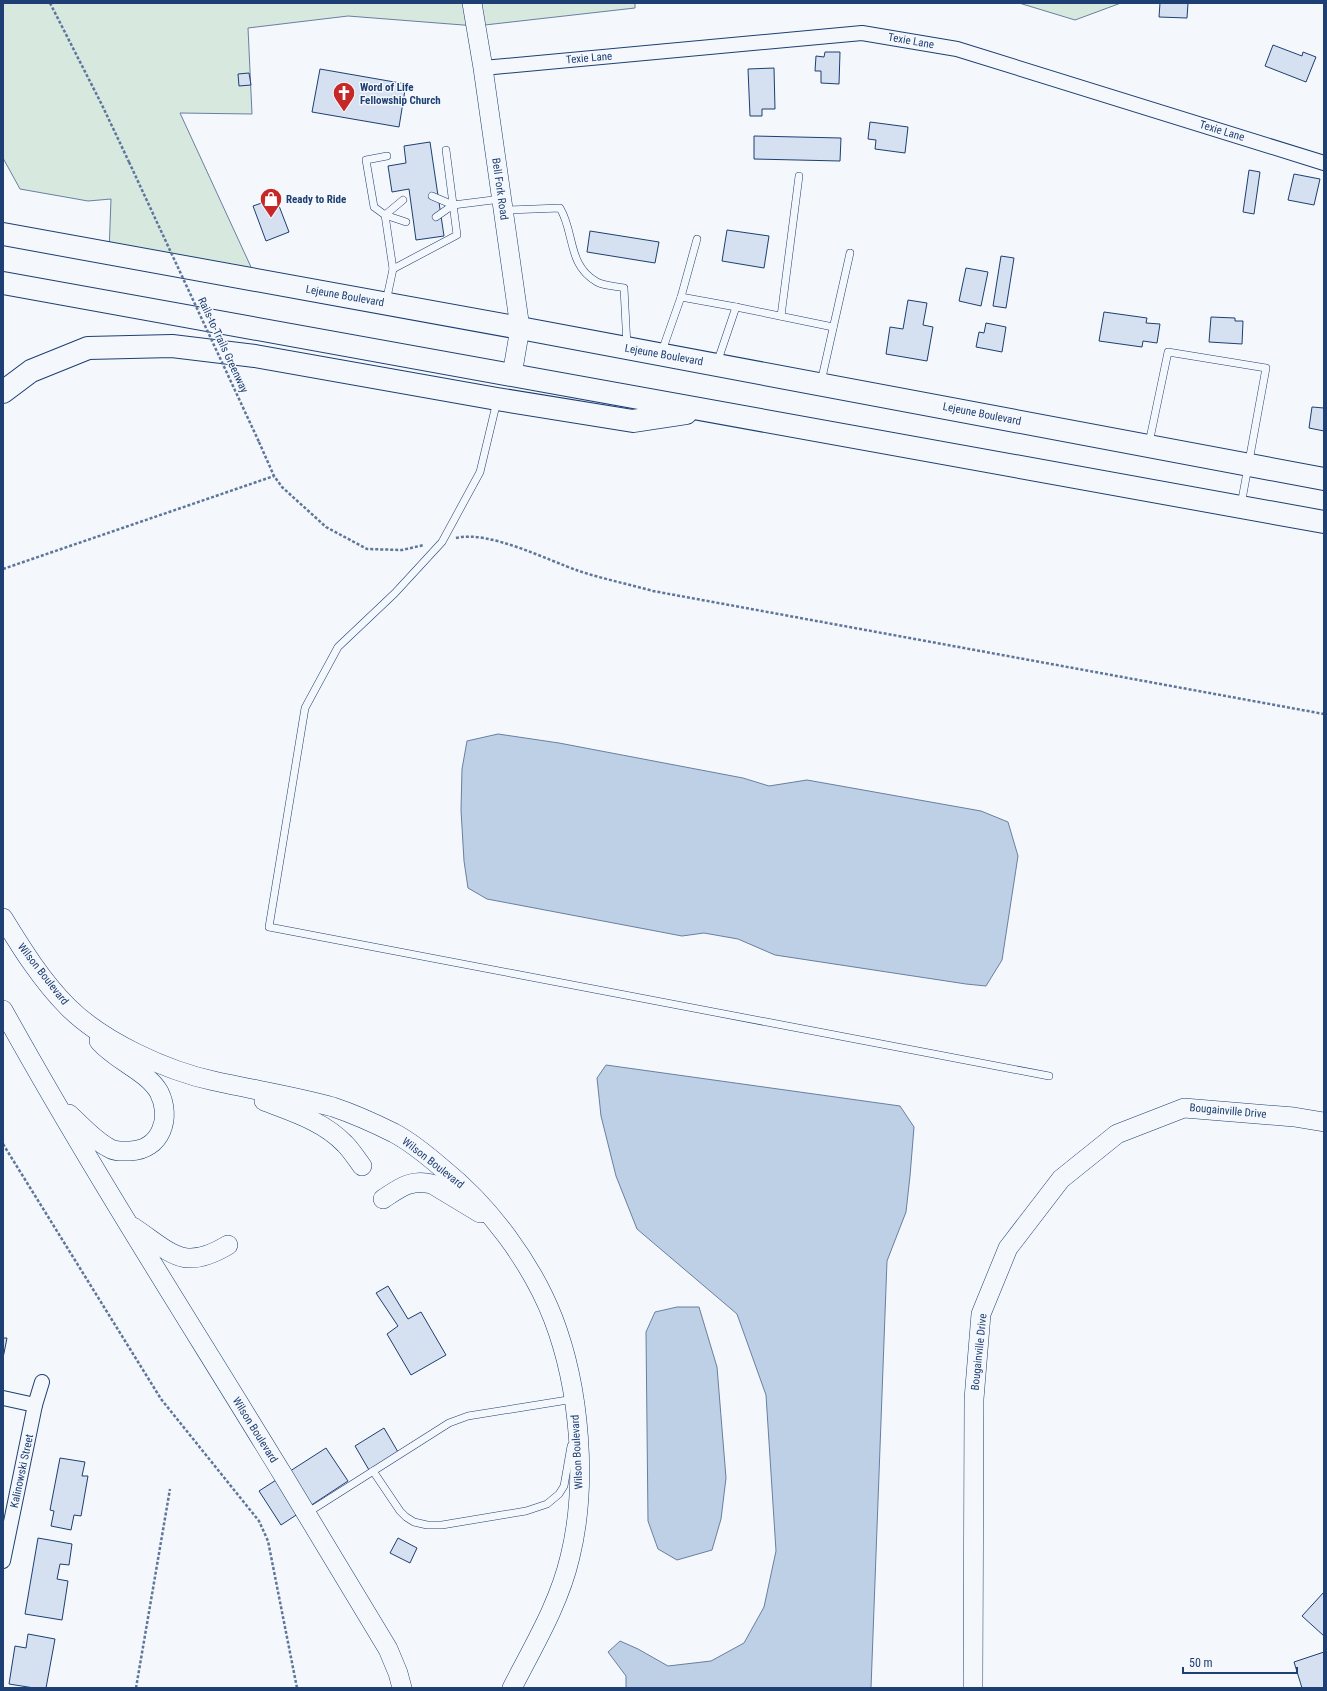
<svg xmlns="http://www.w3.org/2000/svg" width="1327" height="1691" viewBox="0 0 1327 1691" font-family="'Roboto Condensed',sans-serif">
<style>
.green{fill:#d7e8df;stroke:#687fa3}
.water{fill:#bed0e5;stroke:#687fa3}
.building{fill:#d5e0f0;stroke:#1d3f73}
.lines{fill:none;stroke-linecap:round;stroke-linejoin:round}
.lane-casing{stroke:#1d3f73;stroke-width:8}
.street-casing{stroke:#1d3f73;stroke-width:16}
.secondary-casing{stroke:#1d3f73;stroke-width:20}
.highway-casing{stroke:#1d3f73;stroke-width:24}
.path{stroke:#5e769c;stroke-width:2.5;stroke-dasharray:3 2;stroke-linecap:butt}
.lane{stroke:#f4f7fb;stroke-width:7}
.street{stroke:#f4f7fb;stroke-width:14}
.secondary{stroke:#f4f7fb;stroke-width:19}
.highway{stroke:#f4f7fb;stroke-width:22}
.path-bridge{stroke:#5e769c;stroke-width:2.5;stroke-dasharray:3 2;stroke-linecap:butt}
.labels{text-anchor:middle;dominant-baseline:central;stroke-width:3;stroke-linejoin:round;paint-order:stroke}
.street-label{font-size:11px;fill:#1d3f73;stroke:#f4f7fb}
.poi-label{font-size:11px;font-weight:bold;fill:#1d3f73;stroke:#f4f7fb;text-anchor:start}
</style>
<rect width="100%" height="100%" fill="#f4f7fb"/>
<g class="green">
<polygon points="3,3 635,3 635,8 476,26 348,16 248,28 252,114 180,113 257,280 109,253 111,199 88,201 20,189 3,158"/>
<polygon points="1019,3 1121,3 1075,20"/>
</g>
<g class="water">
<polygon points="498,734 559,743 743,778 769,786 807,780 981,811 1008,822 1018,856 1002,960 986,986 966,984 775,955 738,939 704,933 682,936 487,899 468,888 464,861 461,810 462,769 467,741"/>
<polygon points="606,1065 900,1106 914,1127 910,1176 906,1212 887,1261 871,1688 626,1688 626,1676 608,1652 620,1641 638,1649 668,1666 711,1661 744,1643 764,1607 776,1551 766,1395 737,1314 637,1229 616,1176 601,1116 597,1078"/>
<polygon points="677,1307 699,1307 717,1367 726,1478 721,1519 712,1550 677,1560 658,1549 648,1521 646,1332 655,1312"/>
</g>
<g class="building">
<polygon points="1160,3 1188,3 1187,18 1159,17"/>
<polygon points="1273,45 1302,56 1303,52 1316,57 1306,82 1265,66"/>
<polygon points="825,52 840,52 839,84 821,83 821,71 815,71 816,56 824,57"/>
<polygon points="774,68 775,109 762,109 762,116 750,116 748,69"/>
<polygon points="320,69 406,84 399,127 312,112"/>
<polygon points="249,73 251,85 239,86 238,74"/>
<polygon points="870,122 908,127 905,153 875,149 876,140 868,139"/>
<polygon points="754,136 841,138 840,161 754,159"/>
<polygon points="430,142 444,236 416,240 409,189 392,192 388,166 406,163 404,146"/>
<polygon points="1249,170 1260,172 1254,214 1243,212"/>
<polygon points="1294,174 1320,179 1314,205 1288,200"/>
<polygon points="276,198 289,232 266,241 253,206"/>
<polygon points="727,230 769,236 764,268 722,261"/>
<polygon points="590,231 659,242 655,263 587,252"/>
<polygon points="1001,256 1014,258 1006,308 993,306"/>
<polygon points="966,268 988,272 981,306 959,301"/>
<polygon points="908,300 927,303 923,325 933,327 927,361 886,354 890,327 903,329"/>
<polygon points="1104,312 1147,318 1146,323 1160,324 1157,343 1143,341 1142,347 1099,341"/>
<polygon points="1211,317 1235,318 1235,321 1243,321 1242,344 1209,342"/>
<polygon points="986,323 1006,327 1002,352 976,347 979,332 984,333"/>
<polygon points="1312,407 1324,408 1324,431 1309,428"/>
<polygon points="388,1286 408,1319 421,1312 446,1355 411,1375 387,1334 398,1326 376,1293"/>
<polygon points="3,1338 7,1338 3,1358"/>
<polygon points="384,1428 398,1452 369,1470 355,1446"/>
<polygon points="326,1448 348,1481 281,1525 259,1491"/>
<polygon points="60,1458 85,1462 82,1476 88,1476 81,1516 74,1515 71,1530 51,1526 54,1511 50,1510"/>
<polygon points="38,1538 72,1544 69,1565 60,1564 57,1579 68,1581 62,1620 25,1614"/>
<polygon points="398,1538 417,1548 410,1563 390,1553"/>
<polygon points="1324,1592 1324,1636 1302,1616"/>
<polygon points="28,1634 55,1639 46,1688 34,1688 9,1684 15,1646 26,1648"/>
<polygon points="1324,1652 1324,1688 1302,1688 1294,1662"/>
</g>
<g class="lines">
<g class="lane-casing">
<g id="lane">
<polyline points="432,196 453,205 436,217"/>
<polyline points="403,200 385,215 406,222"/>
<polyline points="453,205 501,199"/>
<path d="M505 210 560 208C575 233 567 265 597 282 604 286 616 286 624 288L627 346"/>
<polyline points="393,269 457,235 446,150"/>
<polyline points="681,297 697,239"/>
<polyline points="386,302 393,269 385,215 374,207 366,160 387,156"/>
<polyline points="781,316 799,176"/>
<polyline points="662,351 681,297 736,307"/>
<polyline points="717,363 736,307 833,327"/>
<polyline points="821,382 850,253"/>
<polyline points="497,401 480,472 442,542 395,593 338,647 305,708 269,927 1049,1076"/>
<polyline points="1149,443 1168,352 1266,368 1241,505"/>
<polyline points="373,1471 400,1511 406,1517 414,1522 427,1525 442,1525 526,1511 547,1504 559,1494 564,1486 571,1446"/>
<polyline points="307,1513 449,1423 468,1416 574,1399"/>
</g>
</g>
<g class="street-casing">
<g id="street">
<polyline points="483,68 862,33 957,49 1324,163"/>
<polyline points="3,1398 35,1405"/>
<polyline points="3,1561 35,1405 42,1382"/>
</g>
</g>
<g class="secondary-casing">
<g id="secondary">
<polyline points="472,3 483,68 520,328 512,375"/>
<path d="M3 918C22 949 42 981 68 1007 103 1042 167 1071 214 1081 254 1090 294 1096 333 1107 354 1114 374 1123 394 1133 411 1142 428 1156 443 1169 489 1206 531 1262 553 1318 580 1388 588 1484 570 1557 559 1604 534 1645 512 1688"/>
<path d="M3 1010C91 1169 189 1321 283 1475 318 1533 353 1591 388 1649L398 1673 402 1688"/>
<path d="M264 1101C292 1112 323 1121 345 1144 351 1150 356 1158 362 1166"/>
<path d="M69 1114C82 1126 96 1142 111 1149 117 1152 124 1151 130 1151 161 1150 172 1118 159 1092 147 1071 116 1061 99 1041"/>
<path d="M383 1199C400 1188 410 1179 432 1184L480 1213"/>
<path d="M133 1227C172 1253 183 1272 228 1245"/>
<polyline points="973,1688 974,1399 981,1314 1008,1248 1061,1179 1117,1134 1184,1108 1294,1117 1324,1122"/>
</g>
</g>
<g class="highway-casing">
<g id="highway">
<polyline points="3,234 520,328 1324,479"/>
<polyline points="3,283 1324,522"/>
<polyline points="3,392 31,371 88,348 172,346 255,356 497,399 633,421 686,413"/>
</g>
</g>
<g class="path">
<polyline points="50,3 102,105 129,162"/>
<polyline points="259,442 274,476 282,487 326,527 367,549 402,550 424,545"/>
<path d="M456 538C489 530 547 560 579 571 603 579 628 584 653 591L1324 714"/>
<polyline points="3,569 274,476"/>
<polyline points="3,1144 161,1399 259,1521 268,1541 297,1688"/>
<polyline points="136,1688 170,1489"/>
</g>
<use href="#lane" class="lane"/>
<use href="#street" class="street"/>
<use href="#secondary" class="secondary"/>
<use href="#highway" class="highway"/>
<polyline class="path-bridge" points="129,162 259,442"/>
</g>
<defs>
<g id="church-pin" transform="scale(1.15)"><path d="M0 17L-7.5 6A9.5 9.5 0 1 1 7.5 6Z" fill="#c62828" stroke="#f4f7fb"/><path d="M-1.2-6h2.4v3.5h3.3v2.4h-3.3V6h-2.4V-.1h-3.3v-2.4h3.3Z" fill="#fff"/></g>
<g id="shop-pin" transform="scale(1.15)"><path d="M0 17L-7.5 6A9.5 9.5 0 1 1 7.5 6Z" fill="#c62828" stroke="#f4f7fb"/><path d="M-5-2.5h2.3a2.7 3.5 0 0 1 5.4 0H5L5.5 6h-11ZM-1.5-2.5h3a1.5 2.3 0 0 0-3 0Z" fill="#fff"/></g>
</defs>
<g fill-rule="evenodd">
<use href="#church-pin" x="344" y="93"/>
<use href="#shop-pin" x="271" y="199"/>
</g>
<g class="labels">
<g class="street-label">
<text transform="translate(911 41) rotate(10)">Texie Lane</text>
<text transform="translate(589 58) rotate(-5)">Texie Lane</text>
<text transform="translate(1222 131) rotate(17)">Texie Lane</text>
<text transform="translate(500 189) rotate(82)">Bell Fork Road</text>
<text transform="translate(345 296) rotate(10)">Lejeune Boulevard</text>
<text transform="translate(223 345) rotate(65)">Rails-to-Trails Greenway</text>
<text transform="translate(664 355) rotate(10)">Lejeune Boulevard</text>
<text transform="translate(982 414) rotate(11)">Lejeune Boulevard</text>
<text transform="translate(43 974) rotate(52)">Wilson Boulevard</text>
<text transform="translate(1228 1111) rotate(5)">Bougainville Drive</text>
<text transform="translate(433 1163) rotate(38)">Wilson Boulevard</text>
<text transform="translate(979 1352) rotate(-84)">Bougainville Drive</text>
<text transform="translate(255 1430) rotate(58)">Wilson Boulevard</text>
<text transform="translate(577 1452) rotate(-93)">Wilson Boulevard</text>
<text transform="translate(22 1471) rotate(-78)">Kalinowski Street</text>
</g>
<g class="poi-label">
<text x="360" y="87">Word of Life<tspan x="360" dy="13">Fellowship Church</tspan></text>
<text x="286" y="199">Ready to Ride</text>
</g>
</g>
<rect width="1327" height="1691" fill="none" stroke="#1d3f73" stroke-width="8"/>
<path d="M1183 1667v6h114v-6" fill="none" stroke="#1d3f73" stroke-width="2"/>
<text x="1189" y="1667" font-size="12" fill="#1d3f73" stroke="#f4f7fb" stroke-width="3" paint-order="stroke">50 m</text>
</svg>
